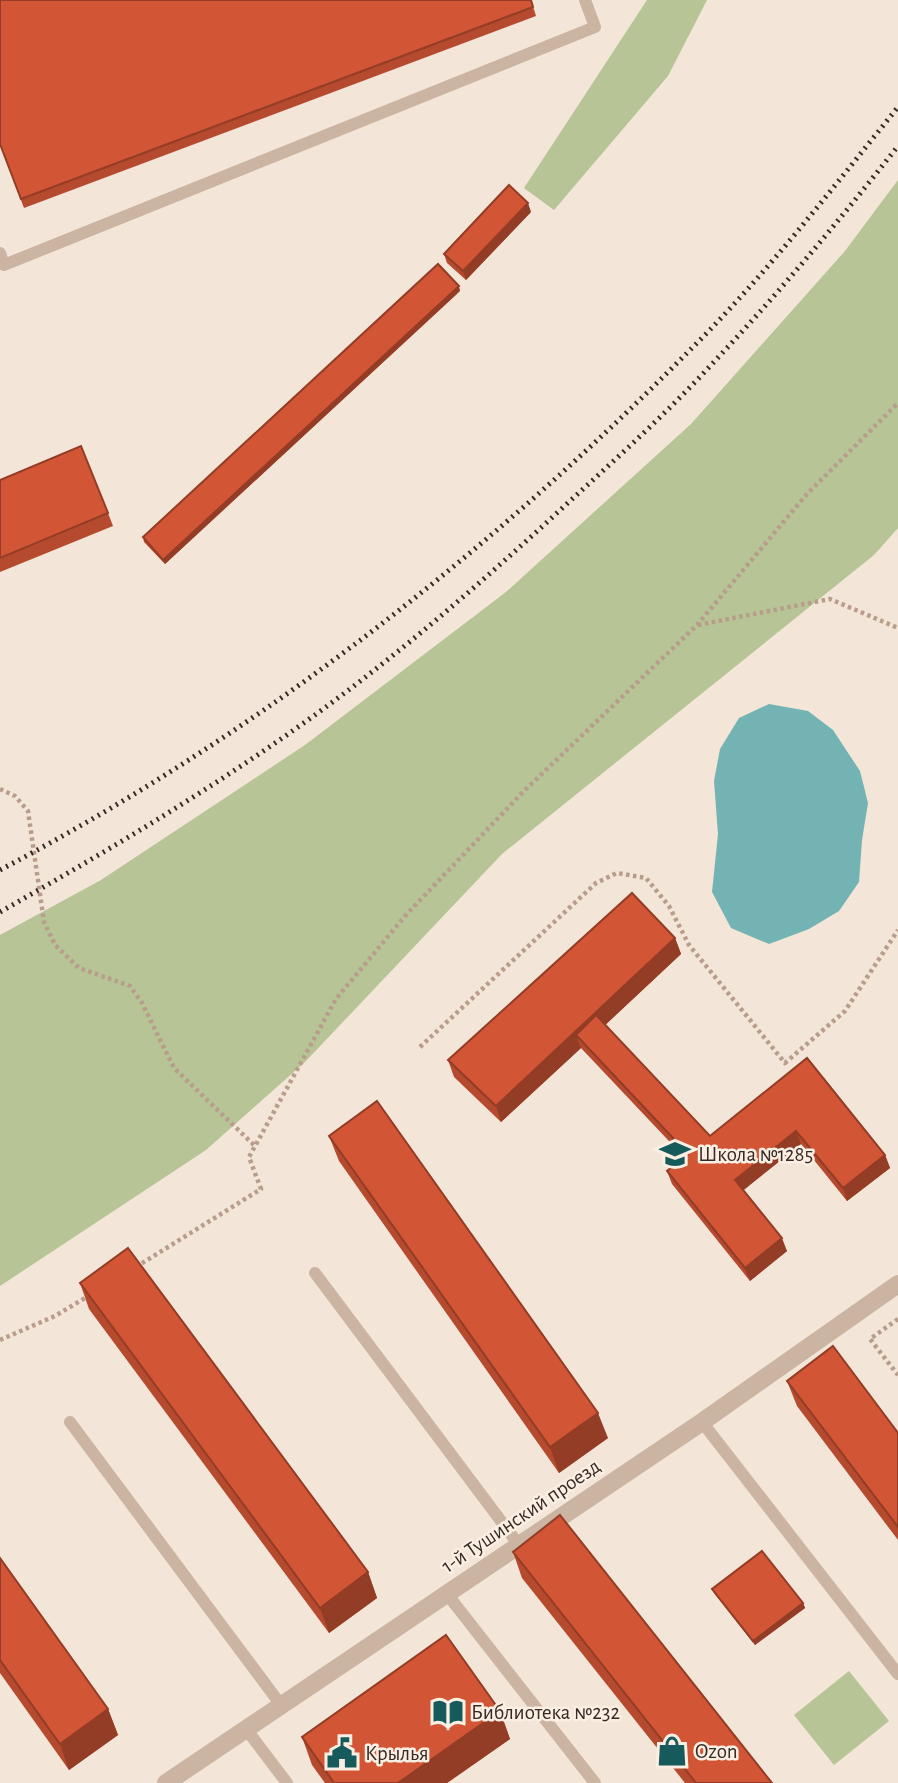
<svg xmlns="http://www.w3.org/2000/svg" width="898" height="1783" viewBox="0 0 898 1783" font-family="'Alegreya Sans',sans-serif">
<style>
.green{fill:#b6c496}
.water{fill:#73b3b3}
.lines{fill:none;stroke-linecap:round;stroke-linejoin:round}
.path{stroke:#b89d8c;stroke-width:4.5;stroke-dasharray:3.5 3.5;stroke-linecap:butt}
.lane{stroke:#ccb4a2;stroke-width:12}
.street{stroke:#ccb4a2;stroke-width:18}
.rail{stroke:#362a25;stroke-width:5;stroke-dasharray:2 5;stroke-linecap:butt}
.wall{fill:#b54a2e}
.shaded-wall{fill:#933c26}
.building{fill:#d25636;stroke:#933c26;stroke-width:2}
.labels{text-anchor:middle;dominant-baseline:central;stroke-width:5;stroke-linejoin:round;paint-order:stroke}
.poi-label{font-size:21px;fill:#362a25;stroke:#fbefe3;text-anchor:start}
.street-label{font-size:21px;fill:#362a25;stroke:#fbefe3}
</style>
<rect width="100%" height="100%" fill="#f3e5d7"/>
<g class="green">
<polygon points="647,0 707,0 668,76 554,210 524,188"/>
<polygon points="898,180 898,528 874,555 502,854 305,1062 206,1150 0,1286 0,935 101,880 305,745 506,592 691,424 845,251"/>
<polygon points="849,1671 889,1721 834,1765 794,1715"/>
</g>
<polygon class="water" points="769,704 808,711 833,730 860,771 868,803 862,840 859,882 839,911 809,929 769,944 731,928 712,892 718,834 714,781 720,749 739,718"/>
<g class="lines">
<g class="path">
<polyline points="698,625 830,599 898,628"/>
<polyline points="0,789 15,796 28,811 44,922 55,945 79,968 130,986 142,1003 174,1068 255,1146"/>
<polyline points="420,1047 596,883 617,873 646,878 669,906 689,945 785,1063 845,1011 898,930"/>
<polyline points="136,1267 261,1189 249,1157 336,999 405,916 523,792 697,625 807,494 898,403"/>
<polyline points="898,1319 870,1339 898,1375"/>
<polyline points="0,1340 55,1316 90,1295"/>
</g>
<g class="lane">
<polyline points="0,253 4,265 595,27 585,0"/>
<polyline points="315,1273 519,1545"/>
<polyline points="70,1422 281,1705"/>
<polyline points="702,1422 898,1674"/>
<polyline points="447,1594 595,1783"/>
<polyline points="246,1729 287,1783"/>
</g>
<polyline class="street" points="166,1783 702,1422 898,1284"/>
<g class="rail">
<path d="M0 870C257 735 489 554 693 347 767 273 832 189 898 107"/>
<path d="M0 912C109 850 217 786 319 712 407 648 490 575 570 501 618 457 668 412 712 364 778 294 839 221 898 146"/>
</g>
</g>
<g class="wall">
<polygon points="531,0 536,16 24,208 0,144"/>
<polygon points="531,212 466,280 447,263 444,254"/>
<polygon points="460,291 165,564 144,542 143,537"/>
<polygon points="0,480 108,513 113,526 0,572"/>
<polygon points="675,938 681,954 605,1025 710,1136 807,1058 885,1155 890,1168 847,1201 801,1144 743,1190 787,1251 750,1281 672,1184 667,1171 684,1157 581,1048 501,1122 454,1077 448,1060"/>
<polygon points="329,1136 608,1438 559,1473 339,1161"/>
<polygon points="80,1283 368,1572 377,1598 329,1633 89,1309"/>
<polygon points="787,1381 898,1433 898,1540 797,1406"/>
<polygon points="513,1552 772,1783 685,1783 522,1578"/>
<polygon points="0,1558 108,1709 118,1735 69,1770 0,1673"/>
<polygon points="712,1589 803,1603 805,1608 755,1645 714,1593"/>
<polygon points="500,1711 510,1739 447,1783 325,1783 312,1765 302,1737"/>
</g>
<g class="shaded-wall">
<polygon points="528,203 531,212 466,280 463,271"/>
<polygon points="459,286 460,291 165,564 163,560"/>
<polygon points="675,938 681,954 585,1044 576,1035 581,1048 501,1122 496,1106"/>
<polygon points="796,1131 801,1144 740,1193 735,1180"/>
<polygon points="885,1155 890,1168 847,1201 843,1188"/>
<polygon points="782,1238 787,1251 750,1281 745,1268"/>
<polygon points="598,1413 608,1438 559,1473 550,1447"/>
<polygon points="368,1572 377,1598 329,1633 320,1608"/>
<polygon points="803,1603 805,1608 755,1645 753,1641"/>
<polygon points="108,1709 118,1735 69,1770 60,1744"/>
<polygon points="500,1711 510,1739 447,1783 398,1783"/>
</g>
<g class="building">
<polygon points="0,0 531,0 533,7 21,199 0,144"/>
<polygon points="509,185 528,203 463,271 444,254"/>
<polygon points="438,264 459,286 163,560 143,537"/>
<polygon points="81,446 108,513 0,558 0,480"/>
<polygon points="632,893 675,938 496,1106 448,1060"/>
<polygon points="596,1015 710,1136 807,1058 885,1155 843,1188 796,1131 735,1180 782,1238 745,1268 667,1171 688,1154 576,1035"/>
<polygon points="377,1101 598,1413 550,1447 329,1136"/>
<polygon points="128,1248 368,1572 320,1608 80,1283"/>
<polygon points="833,1346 898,1433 898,1527 787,1381"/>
<polygon points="560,1515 772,1783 696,1783 513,1552"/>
<polygon points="762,1551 803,1603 753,1641 712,1589"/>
<polygon points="0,1558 108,1709 60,1744 0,1660"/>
<polygon points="446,1635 500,1711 398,1783 334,1783 302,1737"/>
</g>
<defs>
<g id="school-bare" transform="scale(2.415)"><path d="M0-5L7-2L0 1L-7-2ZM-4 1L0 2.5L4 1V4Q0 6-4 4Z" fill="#175a5c" stroke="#fbefe3" stroke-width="2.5" paint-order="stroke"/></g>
<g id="library-bare" transform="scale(2.415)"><path d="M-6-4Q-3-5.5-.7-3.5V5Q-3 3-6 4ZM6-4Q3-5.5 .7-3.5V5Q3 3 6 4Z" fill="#175a5c" stroke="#fbefe3" stroke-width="2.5" paint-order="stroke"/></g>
<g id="shop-bare" transform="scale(2.415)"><path d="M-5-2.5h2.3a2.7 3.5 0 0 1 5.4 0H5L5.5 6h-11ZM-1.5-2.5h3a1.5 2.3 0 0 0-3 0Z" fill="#175a5c" stroke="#fbefe3" stroke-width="2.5" paint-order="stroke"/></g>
<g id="civic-bare" transform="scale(2.415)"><path d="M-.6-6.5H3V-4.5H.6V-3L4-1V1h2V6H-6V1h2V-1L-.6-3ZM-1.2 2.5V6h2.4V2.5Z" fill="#175a5c" stroke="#fbefe3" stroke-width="2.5" paint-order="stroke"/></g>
</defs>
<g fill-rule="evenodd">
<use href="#school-bare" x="675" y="1154"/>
<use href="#library-bare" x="448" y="1712"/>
<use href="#shop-bare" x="672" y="1751"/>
<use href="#civic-bare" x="342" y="1753"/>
</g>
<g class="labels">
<g class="poi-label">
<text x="698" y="1154">Школа №1285</text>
<text x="471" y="1712">Библиотека №232</text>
<text x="695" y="1751">Ozon</text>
<text x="365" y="1753">Крылья</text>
</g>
<g class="street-label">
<text transform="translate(521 1516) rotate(-34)">1-й Тушинский проезд</text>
</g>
</g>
</svg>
